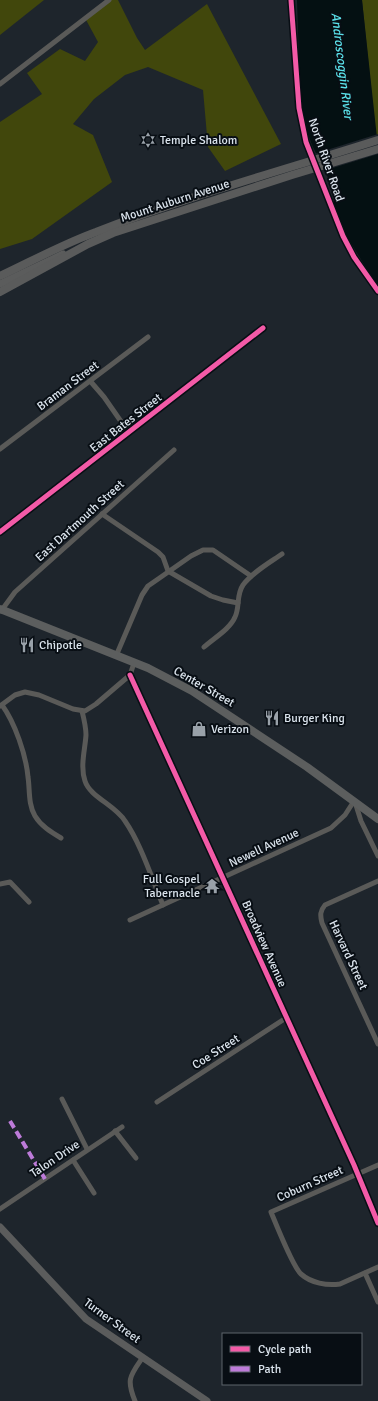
<svg xmlns="http://www.w3.org/2000/svg" width="378" height="1401" viewBox="0 0 378 1401" font-family="Signika,sans-serif">
<style>
.green{fill:#41470c}
.water{fill:#041012}
.pier{fill:#1e252c}
.lines{fill:none;stroke-linecap:round;stroke-linejoin:round}
.minor{stroke:#5a5a58;stroke-width:5}
.secondary{stroke:#5b5c5c;stroke-width:7}
.primary{stroke:#5a5b5b;stroke-width:8}
.trunk{stroke:#5c5e5e;stroke-width:8}
.quiet{stroke:#bd7bd9;stroke-width:4;stroke-dasharray:8 4;stroke-linecap:butt}
.cycleway-casing{stroke:#080e14;stroke-width:8}
.cycleway{stroke:#f35aa7;stroke-width:5}
.labels{text-anchor:middle;dominant-baseline:central;stroke-width:4;stroke-linejoin:round;paint-order:stroke}
.poi-label{font-size:12px;fill:#dbe4ed;stroke:#080e14;text-anchor:start}
.street-label{font-size:12px;fill:#dbe4ed;stroke:#080e14}
.water-label{font-size:13px;font-style:italic;fill:#5be2eb;stroke:#080e14}
</style>
<rect width="100%" height="100%" fill="#1e252c"/>
<g class="green">
<polygon points="0,0 44,0 0,35"/>
<polygon points="109,0 118,0 137,38 145,50 207,4 281,144 225,171 208,147 203,90 148,67 125,75 94,99 73,124 93,135 112,182 32,239 0,249 0,122 42,94 27,73 60,49 85,61 98,42 85,18"/>
<polygon points="362,0 378,0 378,147 376,136"/>
</g>
<polygon class="water" points="297,0 362,0 378,147 378,287 344,232 334,207 334,197 329,180 312,145 304,124 300,96"/>
<polygon class="pier" points="378,134 378,154 323,171 314,154"/>
<g class="lines">
<g class="minor">
<polyline points="291,0 299,108 306,142 343,236 354,257 378,291"/>
<polyline points="0,84 109,0"/>
<polyline points="91,382 104,397 129,433"/>
<polyline points="0,449 148,337"/>
<polyline points="102,514 158,552 163,557 168,571 211,596 223,600 238,603"/>
<polyline points="0,532 263,328"/>
<polyline points="1,611 15,592 174,450"/>
<path d="M204 647C214 638 230 629 235 617 240 607 236 595 243 585 253 572 269 563 282 554"/>
<polyline points="116,656 142,595 148,586 161,577 191,556 203,550 213,550 251,576"/>
<polyline points="130,675 354,1165 378,1223"/>
<path d="M2 705C15 723 26 755 28 777 30 790 28 804 35 816 41 826 51 832 61 838"/>
<polyline points="0,706 15,695 25,692 39,695 73,709 85,711 96,704 130,675 134,663"/>
<path d="M82 711C84 719 86 727 86 735 85 750 80 766 85 781 90 797 115 805 125 821 141 844 152 879 163 905"/>
<polyline points="355,802 361,821 378,856"/>
<path d="M378 881 325 905C320 911 320 915 322 923L378 1044"/>
<polyline points="0,884 10,882 29,902"/>
<polyline points="130,920 331,828 345,815 354,801"/>
<polyline points="62,1099 87,1149"/>
<polyline points="157,1102 286,1018"/>
<polyline points="115,1131 136,1158"/>
<polyline points="73,1160 94,1193"/>
<path d="M378 1165 271 1212C276 1224 293 1267 301 1274 311 1283 327 1286 340 1284L378 1267"/>
<polyline points="0,1209 122,1127"/>
<polyline points="365,1273 378,1302"/>
<path d="M135 1401C126 1379 130 1376 143 1357"/>
</g>
<g class="secondary">
<polyline points="0,284 63,254"/>
<polyline points="0,1227 86,1319 207,1401"/>
</g>
<g class="primary">
<path d="M0 276C32 261 63 244 96 232 188 196 284 170 378 140"/>
<polyline points="0,292 88,244 113,233 292,175 378,149"/>
</g>
<polyline class="trunk" points="0,609 148,668 192,691 307,767 378,819"/>
<polyline class="quiet" points="10,1121 45,1179"/>
<g class="cycleway-casing">
<g id="cycleway">
<polyline points="291,0 299,108 306,142 343,236 354,257 378,291"/>
<polyline points="0,532 263,328"/>
<polyline points="130,675 354,1165 378,1223"/>
</g>
</g>
<use href="#cycleway" class="cycleway"/>
</g>
<defs>
<g id="synagogue-bare" transform="scale(1.2)"><path d="M0-6.5L5.6 3.2H-5.6ZM0 6.5L5.6-3.2H-5.6Z" fill="#99a1a9" stroke="#080e14" stroke-width="2.5" paint-order="stroke"/></g>
<g id="restaurant-bare" transform="scale(1.2)"><path d="M-5-6h1v4h1v-4h1v4h1v-4h1v5L-1.5 .5V6h-2V.5L-5-1ZM5-6V6H3V1.5H1.5Q1.5-4 5-6Z" fill="#99a1a9" stroke="#080e14" stroke-width="2.5" paint-order="stroke"/></g>
<g id="shop-bare" transform="scale(1.2)"><path d="M-5-2.5h2.3a2.7 3.5 0 0 1 5.4 0H5L5.5 6h-11ZM-1.5-2.5h3a1.5 2.3 0 0 0-3 0Z" fill="#99a1a9" stroke="#080e14" stroke-width="2.5" paint-order="stroke"/></g>
<g id="temple-bare" transform="scale(1.2)"><path d="M0-6L5-2H3V0L6.5 2.5H4V6H1.5V3h-3V6H-4V2.5H-6.5L-3 0V-2H-5Z" fill="#99a1a9" stroke="#080e14" stroke-width="2.5" paint-order="stroke"/></g>
</defs>
<g fill-rule="evenodd">
<use href="#synagogue-bare" x="148" y="140"/>
<use href="#restaurant-bare" x="27" y="645"/>
<use href="#restaurant-bare" x="272" y="718"/>
<use href="#shop-bare" x="199" y="729"/>
<use href="#temple-bare" x="212" y="886"/>
</g>
<g class="labels">
<g class="poi-label">
<text x="160" y="140">Temple Shalom</text>
<text x="39" y="645">Chipotle</text>
<text x="284" y="718">Burger King</text>
<text x="211" y="729">Verizon</text>
<text x="200" y="879" text-anchor="end">Full Gospel<tspan x="200" dy="14">Tabernacle</tspan></text>
</g>
<g class="street-label">
<text transform="translate(326 160) rotate(71)">North River Road</text>
<text transform="translate(175 201) rotate(-18)">Mount Auburn Avenue</text>
<text transform="translate(68 386) rotate(-37)">Braman Street</text>
<text transform="translate(126 423) rotate(-38)">East Bates Street</text>
<text transform="translate(80 521) rotate(-42)">East Dartmouth Street</text>
<text transform="translate(204 687) rotate(30)">Center Street</text>
<text transform="translate(264 848) rotate(-25)">Newell Avenue</text>
<text transform="translate(264 944) rotate(66)">Broadview Avenue</text>
<text transform="translate(348 955) rotate(65)">Harvard Street</text>
<text transform="translate(216 1052) rotate(-33)">Coe Street</text>
<text transform="translate(55 1159) rotate(-34)">Talon Drive</text>
<text transform="translate(310 1184) rotate(-24)">Coburn Street</text>
<text transform="translate(112 1321) rotate(36)">Turner Street</text>
</g>
<g class="water-label">
<text transform="translate(342 66) rotate(83)">Androscoggin River</text>
</g>
</g>
<rect x="222" y="1333" width="140" height="52" fill="#080e14" stroke="#5c646b"/>
<rect x="230" y="1346" width="20" height="6" fill="#f35aa7" stroke="#5c646b"/>
<text x="258" y="1353" font-size="12" fill="#dbe4ed">Cycle path</text>
<rect x="230" y="1366" width="20" height="6" fill="#bd7bd9" stroke="#5c646b"/>
<text x="258" y="1373" font-size="12" fill="#dbe4ed">Path</text>
</svg>
